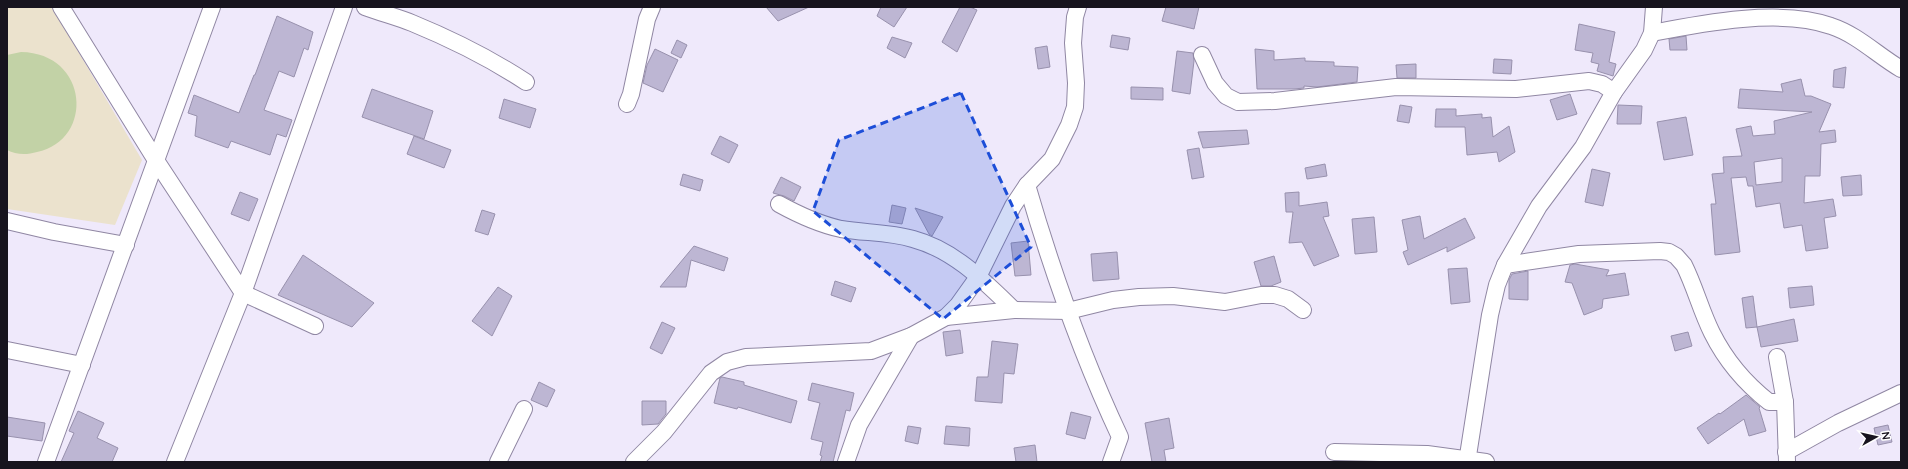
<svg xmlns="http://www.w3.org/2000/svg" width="1908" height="469" viewBox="0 0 1908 469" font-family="Quicksand,sans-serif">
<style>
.education{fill:#ebe2cd}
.green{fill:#c2d2a6}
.building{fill:#bdb6d3;stroke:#9891ad;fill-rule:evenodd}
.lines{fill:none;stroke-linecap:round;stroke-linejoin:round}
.minor-casing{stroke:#9087a3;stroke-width:18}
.minor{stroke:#fff;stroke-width:16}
.marked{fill:#1d4ed8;fill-opacity:0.2;stroke:#1d4ed8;stroke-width:3;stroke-dasharray:8 5;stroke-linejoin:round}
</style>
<rect width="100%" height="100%" fill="#efe9fb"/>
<polygon class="education" points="7,7 52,7 142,160 115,225 7,209"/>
<path class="green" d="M21 52C89 53 95 140 37 152 27 155 16 155 7 150V55Z"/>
<g class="building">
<polygon points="766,7 809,7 778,21"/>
<polygon points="881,7 907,7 894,27 877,16"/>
<polygon points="960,7 970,7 977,10 957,52 942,42"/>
<polygon points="1166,7 1199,7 1194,29 1162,21"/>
<polygon points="277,16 313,32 308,50 304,48 294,77 279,71 264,110 292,120 286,137 277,134 270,155 231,141 228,148 195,136 197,116 188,113 194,95 239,113 254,75 255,75"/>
<polygon points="1579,24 1615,32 1609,62 1616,64 1613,76 1597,71 1599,64 1591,62 1593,53 1575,50"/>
<polygon points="1112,35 1130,38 1128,50 1110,47"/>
<polygon points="1686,36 1687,50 1670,50 1669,39"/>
<polygon points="892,37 912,43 905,58 887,48"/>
<polygon points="677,40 687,45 681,58 671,53"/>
<polygon points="1047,46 1050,67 1038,69 1035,48"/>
<polygon points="655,49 678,60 663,92 643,83 647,65"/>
<polygon points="1255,49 1274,51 1274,60 1305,58 1305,61 1334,62 1334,66 1358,67 1357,82 1317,87 1304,86 1304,88 1294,89 1257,89"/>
<polygon points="1177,51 1193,53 1194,61 1190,94 1172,91"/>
<polygon points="1494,59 1512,60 1511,74 1493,73"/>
<polygon points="1416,64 1416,78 1397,78 1396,65"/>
<polygon points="1846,67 1844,88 1833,87 1834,70"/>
<path d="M1801 79 1805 96H1811L1831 104 1819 132 1835 130 1836 142 1821 144 1820 176H1805L1804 203 1833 199 1836 216 1824 218 1828 248 1806 251 1802 225 1784 228 1780 203 1756 207 1753 186H1748L1746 177 1731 178 1740 252 1715 255 1711 204H1716L1712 174 1724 173 1723 157 1742 156 1736 129 1751 126 1753 136 1775 134 1774 121 1812 112 1738 108 1740 89 1783 92 1781 84ZM1782 158V182L1756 185 1754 162Z"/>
<polygon points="1131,87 1163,88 1163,100 1131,99"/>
<polygon points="372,89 433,111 424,139 362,117"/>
<polygon points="1570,94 1577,114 1557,120 1550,100"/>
<polygon points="504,99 536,109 530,128 499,118"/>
<polygon points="1400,105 1412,107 1409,123 1397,121"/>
<polygon points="1618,105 1642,106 1641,124 1617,124"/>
<polygon points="1436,109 1456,109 1456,116 1482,114 1482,118 1491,117 1493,137 1509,126 1515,152 1499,162 1497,152 1467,155 1465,127 1435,127"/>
<polygon points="1686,117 1693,155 1664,160 1657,122"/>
<polygon points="1247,130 1249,144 1203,148 1198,132"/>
<polygon points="414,136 451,150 444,168 407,154"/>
<polygon points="720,136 738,145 729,163 711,154"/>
<polygon points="1199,148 1204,177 1192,179 1187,150"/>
<polygon points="1325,164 1327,176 1307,179 1305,168"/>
<polygon points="1592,169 1610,173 1603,206 1585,202"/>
<polygon points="683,174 703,180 700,191 680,185"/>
<polygon points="1861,175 1862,195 1843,196 1841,177"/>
<polygon points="781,177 801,187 794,201 784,196 773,193"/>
<polygon points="240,192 258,199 249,221 231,214"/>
<polygon points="1299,192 1299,206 1327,202 1329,216 1323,217 1339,256 1314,266 1302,242 1289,243 1293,212 1286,212 1285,193"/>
<polygon points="892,205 906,208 902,224 889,222"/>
<polygon points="915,208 943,217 932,236 929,234"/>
<polygon points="482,210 495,214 488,235 475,231"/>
<polygon points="1420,216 1424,239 1465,218 1475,238 1447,252 1447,247 1408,265 1403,252 1408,250 1402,220"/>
<polygon points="1374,217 1377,252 1355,254 1352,219"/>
<polygon points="1028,241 1031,275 1015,276 1011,243"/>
<polygon points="694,246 728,258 724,271 691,260 686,287 660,287"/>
<polygon points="1117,252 1119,279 1093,281 1091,254"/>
<polygon points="303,255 374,303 352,327 278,295"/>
<polygon points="1274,256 1281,282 1271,286 1261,286 1254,262"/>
<polygon points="1575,264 1609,270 1606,276 1625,273 1629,295 1603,299 1602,308 1584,315 1572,283 1565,282 1570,265"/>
<polygon points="1467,268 1470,302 1451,304 1448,269"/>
<polygon points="1528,271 1528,300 1509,299 1509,280 1512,274"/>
<polygon points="835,281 856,288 851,302 831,295"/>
<polygon points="1812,286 1814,305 1790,308 1788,288"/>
<polygon points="498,287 512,296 492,336 472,321"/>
<polygon points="1753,296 1757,327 1746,328 1742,298"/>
<polygon points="1794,319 1798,341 1761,347 1757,327"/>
<polygon points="662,322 675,328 662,354 650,348"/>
<polygon points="960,330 963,353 946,356 943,332"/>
<polygon points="1688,332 1692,346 1675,351 1671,336"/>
<polygon points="992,341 1018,344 1014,374 1004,373 1002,403 975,401 977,377 988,377"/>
<polygon points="722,377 744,382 744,385 797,401 791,423 738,407 737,409 714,403 720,378"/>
<polygon points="539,382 555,390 547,407 531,400"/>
<polygon points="812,383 854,393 850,411 846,410 833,462 820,462 822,456 820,455 823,442 811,439 820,403 808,400"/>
<polygon points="1746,395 1760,407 1759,408 1766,431 1749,436 1744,419 1708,444 1697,428 1719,413 1720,414"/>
<polygon points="642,401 666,401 666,414 658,424 642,425"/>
<polygon points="78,411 104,423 97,438 118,448 112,462 61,462 74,433 69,431"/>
<polygon points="1071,412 1091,417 1085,439 1066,434"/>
<polygon points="7,417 45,423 42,441 7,436"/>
<polygon points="1169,418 1174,448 1164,450 1166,462 1152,462 1145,423"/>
<polygon points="1888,425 1892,442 1878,445 1874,428"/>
<polygon points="908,426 921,428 918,444 905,441"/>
<polygon points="946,426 970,428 969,446 944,444"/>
<polygon points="1035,445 1037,462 1016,462 1014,448"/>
</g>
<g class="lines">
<g class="minor-casing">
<g id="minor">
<polyline points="61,7 157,162 243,293 315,326"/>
<path d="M365 7C381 13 397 17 412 23 451 39 491 59 526 82"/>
<path d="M1652 33C1703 23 1782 8 1831 26 1858 35 1877 55 1901 69"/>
<polyline points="1202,55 1215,83 1226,96 1238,102 1275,101 1396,87 1516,89 1589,81 1602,84 1614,92"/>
<polyline points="627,104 631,94 647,19 652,7"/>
<path d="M1027 185C1052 271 1082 356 1120 437L1111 462"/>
<path d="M779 204C799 215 818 224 841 229 865 233 889 232 913 239 954 250 984 281 1014 310"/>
<polyline points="7,221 54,232 126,245"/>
<path d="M1505 265 1579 254 1660 251 1669 252 1676 256 1684 265C1695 287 1701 311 1712 333 1725 359 1746 384 1769 402H1785"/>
<polyline points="946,317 1014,310 1068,311 1113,300 1139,297 1173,296 1225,302 1261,295 1275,295 1288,299 1303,310"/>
<polyline points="7,350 82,365"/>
<polyline points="1777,357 1785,402 1787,461"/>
<polyline points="1334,452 1427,454 1486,462"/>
<polyline points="1786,452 1838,423 1901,393"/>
<polyline points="46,462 212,7"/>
<polyline points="175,462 243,293 344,7"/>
<polyline points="498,462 524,409"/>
<polyline points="634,462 664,432 711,373 727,362 746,357 871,351 911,336 946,317 958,305 978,277 1013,206 1027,185 1052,159 1069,125 1075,107 1076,83 1073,43 1075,17 1078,7"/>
<polyline points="846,462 859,425 911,336"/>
<polyline points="1467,462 1490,315 1497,285 1505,265 1539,206 1583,147 1614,92 1644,50 1652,33 1654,7"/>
</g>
</g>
<use href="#minor" class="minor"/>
</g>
<path class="marked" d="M961 93 1031 247 943 319 813 211 839 140Z"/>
<rect width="1908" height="469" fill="none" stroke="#17141e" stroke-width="16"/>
<g transform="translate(1876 437) rotate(82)" stroke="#ffffff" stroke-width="3" paint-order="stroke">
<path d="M0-3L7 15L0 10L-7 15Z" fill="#17141e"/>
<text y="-6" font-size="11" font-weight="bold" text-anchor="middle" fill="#17141e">N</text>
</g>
</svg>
